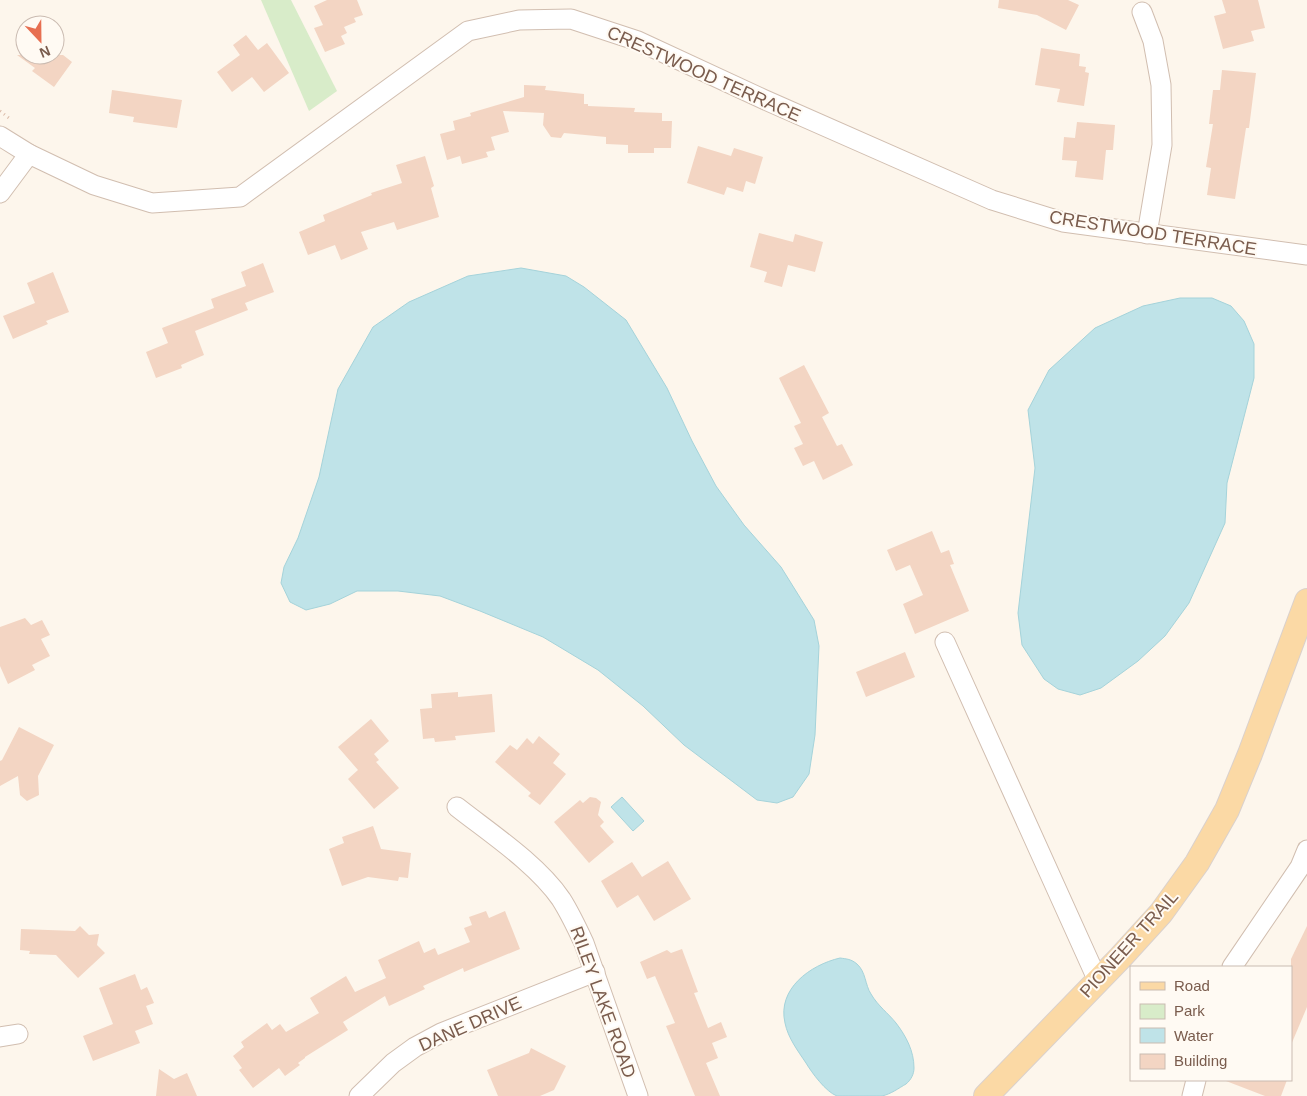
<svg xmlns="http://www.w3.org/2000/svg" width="1307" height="1096" viewBox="0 0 1307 1096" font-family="Arial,sans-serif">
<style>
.green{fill:#d8ecc9}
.water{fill:#bfe3e8;stroke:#a5d3da}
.building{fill:#f3d5c3}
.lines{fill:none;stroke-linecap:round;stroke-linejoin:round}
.minor-casing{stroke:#d1beb0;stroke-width:21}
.major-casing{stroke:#dad1cd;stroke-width:26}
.path{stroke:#d9b8a5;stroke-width:3;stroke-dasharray:1 4;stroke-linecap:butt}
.minor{stroke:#fff;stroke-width:19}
.major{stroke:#fbd9a5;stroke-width:24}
.labels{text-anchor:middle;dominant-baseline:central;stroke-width:4;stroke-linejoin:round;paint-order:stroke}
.street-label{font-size:18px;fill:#7a5c4d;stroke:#fffaf3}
</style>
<rect width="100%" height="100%" fill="#fdf6ec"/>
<polygon class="green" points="261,0 291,0 337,91 309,111"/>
<g class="water">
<polygon points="521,268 566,276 584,287 626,320 667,388 692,441 716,486 744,525 781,567 814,620 819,646 815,735 809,774 793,797 777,803 757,800 684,745 643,706 598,670 543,637 480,611 440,596 398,591 357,591 330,604 306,610 290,602 281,583 284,567 298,538 319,477 338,389 373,327 409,302 468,276"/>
<polygon points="1180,298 1212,298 1231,306 1244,321 1254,344 1254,378 1227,483 1225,523 1189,603 1165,636 1138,661 1101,688 1080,695 1058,689 1044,679 1022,645 1018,613 1035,468 1028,410 1049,370 1095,328 1143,306"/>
<polygon points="622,797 644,821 633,831 611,807"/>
<path d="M840 958C847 959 851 959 857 964 866 972 865 985 871 994 878 1006 888 1013 896 1023 906 1036 914 1051 914 1068 914 1074 911 1080 906 1084 899 1088 891 1094 882 1096 878 1096 841 1096 837 1096 826 1092 812 1073 806 1063 798 1051 788 1038 785 1023 777 989 810 965 840 958Z"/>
</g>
<g class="building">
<polygon points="327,0 357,0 363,15 354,18 356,22 344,27 347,33 341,36 345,44 325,52 314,28 323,25 314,6"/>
<polygon points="999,0 1068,0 1079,5 1066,30 1037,15 998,8"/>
<polygon points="1222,0 1258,0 1265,28 1251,31 1254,41 1223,49 1214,16 1226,13"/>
<polygon points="246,35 258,50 267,43 289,73 264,92 252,77 232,92 217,72 240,55 233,45"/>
<polygon points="1041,48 1080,54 1079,66 1086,67 1085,72 1089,73 1084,106 1057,102 1060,89 1035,85"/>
<polygon points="17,55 63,55 72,62 54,87 32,71 35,68"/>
<polygon points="1222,70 1256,73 1249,128 1246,128 1235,199 1207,195 1211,168 1206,167 1213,124 1209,124 1213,90 1220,90"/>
<polygon points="524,85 546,86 545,90 584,94 584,104 588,104 588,106 635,108 634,112 662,113 662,121 672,121 671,148 654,148 654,153 628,153 628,145 606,144 606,137 564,133 561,138 551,137 543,125 544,113 503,111 509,132 491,137 495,150 486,152 488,157 462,164 460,156 447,160 440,134 455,130 453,121 471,116 470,113 524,97"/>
<polygon points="112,90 182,100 177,128 133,122 134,117 109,113"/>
<polygon points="1077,122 1115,125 1113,150 1106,150 1103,180 1075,177 1077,161 1062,160 1064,137 1075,138"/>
<polygon points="698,146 731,156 734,148 763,157 755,184 746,181 743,192 727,187 724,195 687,183"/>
<polygon points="425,156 434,186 431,188 439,217 397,230 394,222 361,232 368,249 341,260 335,245 308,255 299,232 325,221 323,215 372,195 371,193 402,183 396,165"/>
<polygon points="759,233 793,242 795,234 823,242 815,272 788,265 782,287 764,282 767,272 750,267"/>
<polygon points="263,263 274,292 245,303 248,310 195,331 204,355 181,365 182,368 156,378 146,352 168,343 162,328 214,308 211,299 246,286 241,272"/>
<polygon points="53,272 69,312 46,321 48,324 13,339 3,316 35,303 27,283"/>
<polygon points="804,365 829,413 822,417 837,446 842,444 853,465 823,480 814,461 803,466 794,448 803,444 794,426 801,423 779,378"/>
<polygon points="932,531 941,553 949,550 954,564 950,565 969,611 915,634 903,604 923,595 910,565 896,571 887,550"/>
<polygon points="25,618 31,625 42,620 50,635 41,639 50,656 32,665 35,670 8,684 0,666 0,627"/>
<polygon points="905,652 915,677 866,697 856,672"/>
<polygon points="458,692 458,697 492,694 495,732 455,736 456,740 435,742 434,738 423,739 420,709 432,708 431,694"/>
<polygon points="371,719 389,741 374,754 379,760 376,762 399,788 374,809 348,779 358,770 338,747"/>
<polygon points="19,727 54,745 38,776 39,795 27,801 20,795 18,776 0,786 0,761 2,760"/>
<polygon points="539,736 560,754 553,763 566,774 540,805 528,796 531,793 495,762 510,745 517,750 527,738 533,744"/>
<polygon points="590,797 596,798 601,802 598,815 604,822 600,826 614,842 589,863 554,822 580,800 583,803"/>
<polygon points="373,826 381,849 411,853 408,878 399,877 398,881 368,877 342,886 329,849 344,843 342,837"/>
<polygon points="668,861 691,899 654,921 638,895 617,908 601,881 632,862 642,877"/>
<polygon points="486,911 489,918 505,911 520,949 464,972 463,968 423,986 425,989 389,1006 385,996 343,1022 348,1030 305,1057 305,1058 298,1063 300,1065 285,1076 279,1068 253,1088 239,1070 242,1068 233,1056 244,1047 241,1042 267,1023 272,1030 280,1024 286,1032 319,1013 310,998 346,976 355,992 386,978 378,960 419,941 424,953 435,948 438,955 470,942 464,928 472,925 469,917"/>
<polygon points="80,926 89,935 99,934 97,945 105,953 78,978 56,955 29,954 30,951 20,950 21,929 75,931"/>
<polygon points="1307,926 1307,1007 1291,1045 1291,959"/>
<polygon points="682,949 698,992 694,993 708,1028 721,1022 727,1037 712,1043 718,1058 706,1063 720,1096 695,1096 666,1026 675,1023 655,976 647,979 640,962 667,950 671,953"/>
<polygon points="135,974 141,990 147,987 154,1003 146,1006 153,1024 135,1031 140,1043 93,1061 83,1036 113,1024 99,988"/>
<polygon points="531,1048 566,1066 554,1090 540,1096 498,1096 487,1070 529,1053"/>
<polygon points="159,1069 174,1079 187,1073 197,1096 156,1096"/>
<polygon points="1226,1080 1287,1080 1281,1096 1265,1096 1226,1081"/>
</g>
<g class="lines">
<g class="minor-casing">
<g id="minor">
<polyline points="1142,12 1153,41 1161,85 1162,145 1147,234"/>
<polyline points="0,136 29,154 94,185 152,203 240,197 468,31 519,20 571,19 638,41 763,99 992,200 1063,222 1307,255"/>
<polyline points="0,193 29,154"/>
<polyline points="945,642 1098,981"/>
<path d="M457 807C490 833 537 864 561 899 570 913 577 928 584 943L638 1096"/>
<polyline points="1232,967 1300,867 1307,850"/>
<polyline points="0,1037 18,1034"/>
<polyline points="359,1096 393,1063 415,1047 441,1033 595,972"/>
<polyline points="1192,1096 1196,1080"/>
</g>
</g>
<g class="major-casing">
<polyline id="major" points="986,1096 1120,958 1161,913 1197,863 1227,810 1250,754 1307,601"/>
</g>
<polyline class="path" points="0,111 9,118"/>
<use href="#minor" class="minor"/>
<use href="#major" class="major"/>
</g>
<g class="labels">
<g class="street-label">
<text transform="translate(704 74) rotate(24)">CRESTWOOD TERRACE</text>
<text transform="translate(1153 233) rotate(9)">CRESTWOOD TERRACE</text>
<text transform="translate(1129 944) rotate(-48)">PIONEER TRAIL</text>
<text transform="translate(603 1002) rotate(70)">RILEY LAKE ROAD</text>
<text transform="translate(470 1024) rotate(-24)">DANE DRIVE</text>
</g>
</g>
<rect x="1130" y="966" width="162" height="115" fill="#fffaf3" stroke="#cabbb1"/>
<rect x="1140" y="982" width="25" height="8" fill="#fbd9a5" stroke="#cabbb1"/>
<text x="1174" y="991" font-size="15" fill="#7a5c4d">Road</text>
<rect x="1140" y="1004" width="25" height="15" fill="#d8ecc9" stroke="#cabbb1"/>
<text x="1174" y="1016" font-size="15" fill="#7a5c4d">Park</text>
<rect x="1140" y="1028" width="25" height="15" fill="#bfe3e8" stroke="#cabbb1"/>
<text x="1174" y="1041" font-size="15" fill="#7a5c4d">Water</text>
<rect x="1140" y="1054" width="25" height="15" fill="#f3d5c3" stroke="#cabbb1"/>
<text x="1174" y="1066" font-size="15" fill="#7a5c4d">Building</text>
<g transform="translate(40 40) rotate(158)"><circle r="24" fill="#fffaf3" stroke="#cabbb1"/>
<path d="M0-4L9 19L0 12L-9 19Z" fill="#e76f51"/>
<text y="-8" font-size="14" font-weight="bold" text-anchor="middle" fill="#7a5c4d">N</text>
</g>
</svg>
